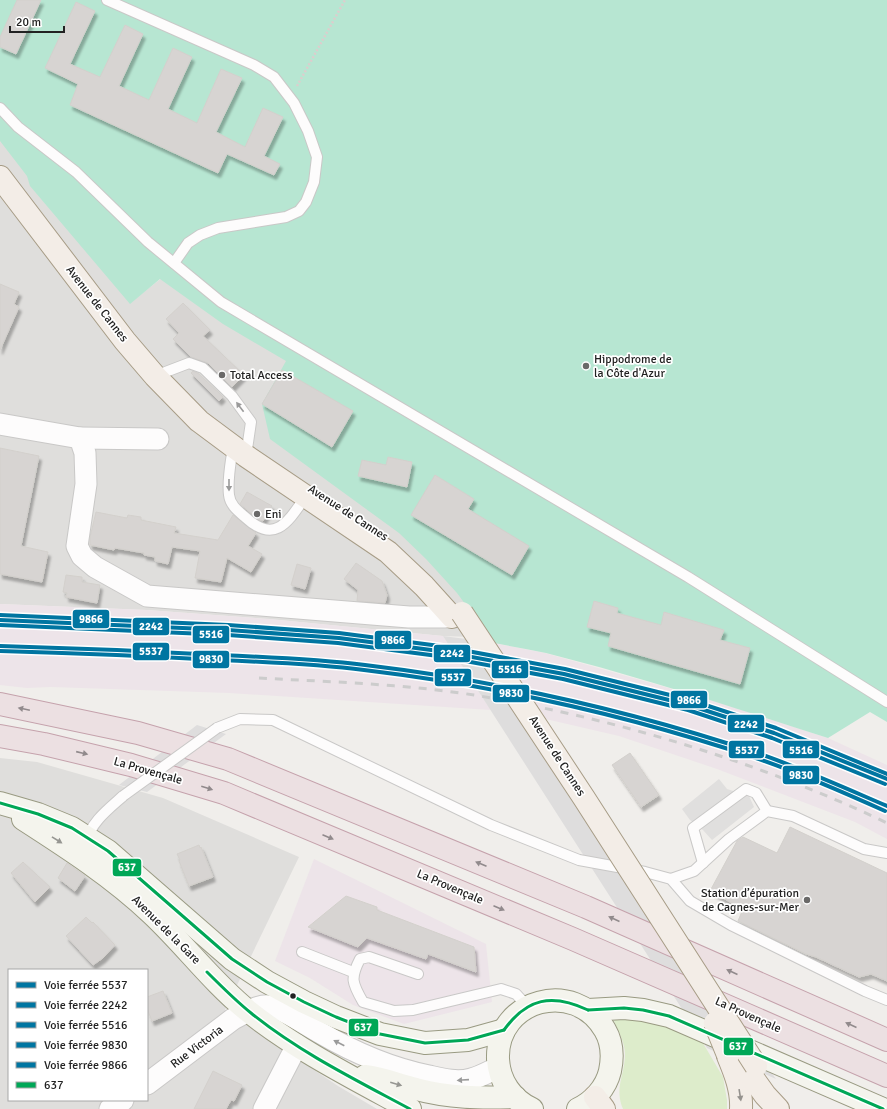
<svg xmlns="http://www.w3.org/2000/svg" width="887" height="1109" viewBox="0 0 887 1109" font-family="Signika,sans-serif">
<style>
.residential{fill:#dfdedc;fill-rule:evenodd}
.industrial{fill:#ede4e9}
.grass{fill:#ddeccb}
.pitch{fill:#b7e6d2}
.parking{fill:#e0dfde}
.pier{fill:#dedddd}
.building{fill:#d7d4d2;stroke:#d3d0cc;filter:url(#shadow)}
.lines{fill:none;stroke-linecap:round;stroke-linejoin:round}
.lane-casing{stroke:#c9c8c7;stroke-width:12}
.street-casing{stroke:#c9c8c7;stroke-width:23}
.secondary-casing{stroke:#999a82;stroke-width:24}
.primary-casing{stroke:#a79c86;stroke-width:24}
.highway-casing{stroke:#c5a2ac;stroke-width:24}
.path{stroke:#dccecd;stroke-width:2.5;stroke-dasharray:2 2;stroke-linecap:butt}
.lane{stroke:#fdfcfc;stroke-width:10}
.street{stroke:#fdfcfc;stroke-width:21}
.secondary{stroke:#f4f4ed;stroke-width:22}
.primary{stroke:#f3ede7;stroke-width:22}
.highway{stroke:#ece0e2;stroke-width:22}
.rail{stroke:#ccc;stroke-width:3;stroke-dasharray:8 8;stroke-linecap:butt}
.lane-bridge-casing{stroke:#c9c8c7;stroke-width:12;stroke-linecap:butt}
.primary-bridge-casing{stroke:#a79c86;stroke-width:24;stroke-linecap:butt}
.lane-bridge{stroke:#fdfcfc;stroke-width:10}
.primary-bridge{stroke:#f3ede7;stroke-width:22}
.bus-1-casing{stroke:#fff;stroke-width:6}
.bus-1{stroke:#00a757;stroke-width:3}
.rail-1-casing{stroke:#fff;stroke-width:7}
.rail-2-casing{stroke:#fff;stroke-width:7}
.rail-3-casing{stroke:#fff;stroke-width:7}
.rail-4-casing{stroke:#fff;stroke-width:7}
.rail-5-casing{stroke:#fff;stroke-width:7}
.rail-1{stroke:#0075a1;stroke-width:4}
.rail-2{stroke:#0075a1;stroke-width:4}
.rail-3{stroke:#0075a1;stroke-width:4}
.rail-4{stroke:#0075a1;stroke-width:4}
.rail-5{stroke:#0075a1;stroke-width:4}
.oneway{fill:#9a9a9a}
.oneway2{fill:#918a8c}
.oneway3{fill:#969692}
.oneway4{fill:#95928e}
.poi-dot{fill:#6a6968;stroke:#fff;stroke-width:1.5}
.bus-dot{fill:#222;stroke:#fff;stroke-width:1.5}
.labels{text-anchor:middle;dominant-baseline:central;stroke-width:3.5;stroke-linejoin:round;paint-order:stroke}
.street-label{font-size:12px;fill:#222;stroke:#fff}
.poi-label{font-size:12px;fill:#222;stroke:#fff;text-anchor:start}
.line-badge{stroke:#fff;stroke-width:1.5}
.badge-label{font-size:11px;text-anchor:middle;font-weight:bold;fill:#fff}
</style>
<defs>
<filter id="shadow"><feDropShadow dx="2.5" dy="4.5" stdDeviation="1" flood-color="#0004"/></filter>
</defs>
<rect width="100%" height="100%" fill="#f0eeeb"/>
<g class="residential">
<polygon points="0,135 130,303 163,277 369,411 536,639 443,636 269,619 147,610 0,604"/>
<path d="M0 758 37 762 163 798 299 857 225 1010 338 1086 377 1109H0ZM9 970H147V1100H9Z"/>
</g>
<g class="industrial">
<polygon points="0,604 147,610 269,619 443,636 491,710 229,693 51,687 27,688 0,685"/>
<polygon points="489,642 545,653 718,702 828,738 887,765 887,839 855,822 717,769 619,736 537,717"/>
<polygon points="314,859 486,944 492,1002 404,1024 353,1005 310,978 275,961"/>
</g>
<path class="grass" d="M615 1017H631L697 1033 723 1077 727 1100V1109H623C614 1087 625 1075 625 1054 625 1043 618 1030 614 1021Z"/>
<path class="pitch" d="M0 0H887V722L870 712 828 738C735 708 641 677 546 653 527 649 508 646 489 642L468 608 457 593 426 559 399 533 270 439 262 404 286 361 223 324 160 279 130 304 30 186 27 176 0 141Z"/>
<polygon class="parking" points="719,779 727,789 749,796 754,807 712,840 703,830 690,820 682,809"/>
<g class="pier">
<polygon points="443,636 489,642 763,1061 776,1079 707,1048"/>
<polygon points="197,725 226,734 147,792 119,785"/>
</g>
<g class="building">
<polygon points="17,0 41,0 16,54 0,47 0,37"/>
<polygon points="76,2 95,11 70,64 100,77 125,25 143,34 119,86 149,100 173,48 192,57 168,109 197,123 221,69 242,78 216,132 245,147 263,108 283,117 264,156 280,164 274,175 227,154 218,173 70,105 78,84 45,68"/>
<polygon points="0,284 19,292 14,304 19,307 0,350"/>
<polygon points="183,303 210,330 203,336 244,375 232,387 208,363 191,357 173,339 179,333 166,319"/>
<polygon points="282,370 353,411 332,447 262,404"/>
<polygon points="193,371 199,374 223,397 219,401 191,373"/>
<polygon points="0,448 39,456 21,546 48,552 42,582 0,574"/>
<polygon points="388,457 412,462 407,487 358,476 362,460 386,465"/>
<polygon points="435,475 474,499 468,509 529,546 512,575 411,515"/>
<polygon points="247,492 272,506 263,521 259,520 240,504"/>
<polygon points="96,512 127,518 128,515 141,517 141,520 176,527 174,533 218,540 233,515 256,533 248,546 262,554 251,572 227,558 221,582 195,578 200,551 172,547 168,564 155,561 155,557 144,555 144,553 115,548 114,550 90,545 90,537"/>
<polygon points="356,563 382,581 387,595 385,603 357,601 358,590 344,579"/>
<polygon points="297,564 311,568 305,589 291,585"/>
<polygon points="66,575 82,577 82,582 100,585 97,603 66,597 67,593 63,592"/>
<polygon points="594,601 618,608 617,613 661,625 664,612 724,630 720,640 750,648 740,684 608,646 611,633 587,627"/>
<polygon points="630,753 659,795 641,807 612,765"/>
<polygon points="790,827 887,873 887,981 871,974 859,977 816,957 806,954 738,921 743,909 710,891 737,841 743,837 777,853"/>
<polygon points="199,845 200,848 201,847 213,877 189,886 179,861 180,860 177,854"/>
<polygon points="23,862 50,887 35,902 11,873"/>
<polygon points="67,863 85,876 75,891 58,878"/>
<polygon points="346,896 377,907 377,910 474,947 476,972 428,954 426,959 367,938 358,947 308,927"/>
<polygon points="86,917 92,923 93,922 115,945 103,958 93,965 66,936"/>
<polygon points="163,991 172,1013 152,1021 147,1008 147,997"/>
<polygon points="213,1071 242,1085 234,1101 231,1100 226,1109 194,1109"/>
</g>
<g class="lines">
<g class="lane-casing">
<g id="lane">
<polyline points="107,0 254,65 274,77 294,103 308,131 317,157 314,182 306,202 299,211 286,217 218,228 200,235 188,243 174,263"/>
<polyline points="0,108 18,127 76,172 148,242 221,302 688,577 887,702"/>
<polyline points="155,376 189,363 203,368 232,396 251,422 246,456"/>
<path d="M233 446C231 462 227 479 229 495 230 505 238 511 245 517 275 545 288 522 306 496"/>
<polyline points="217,728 240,719 273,720 491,825 579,860 645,872 671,879 690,901 731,925 865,991 887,1000"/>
<path d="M88 841C88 824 112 806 123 796"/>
<polyline points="703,863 693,828 746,789 756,793 767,811"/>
<polyline points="671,879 694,871 729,839 767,811 793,816 864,849 887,853"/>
<polyline points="302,952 353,972"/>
<path d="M418 974 369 957 360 959C350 978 352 983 363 1002L394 1011 413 1010 501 989 516 994 528 1007"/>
</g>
</g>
<g class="street-casing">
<g id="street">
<polyline points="0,424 80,438 85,453 86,484 77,546 82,556 95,567 147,596 409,617 452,617"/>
<polyline points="80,438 158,439"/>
<path d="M147 1084 233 1019C243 1014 259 1004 270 1006 281 1008 308 1026 319 1032 353 1052 389 1068 429 1076 442 1079 457 1083 471 1079 480 1077 490 1071 499 1067"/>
<polyline points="110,1109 123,1100"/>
<polyline points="264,1109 297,1045"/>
</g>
</g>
<g class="secondary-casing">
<g id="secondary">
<polyline points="0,803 38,814 72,828 108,851 232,959 267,982 304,1002 336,1017 380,1034 425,1043 468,1040 504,1030"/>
<path d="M23 819C68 848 113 877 152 914 185 945 212 982 248 1011 297 1050 355 1079 410 1109"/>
<polyline points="588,1010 624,1008 643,1010 669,1016 883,1109"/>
<path d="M365 1076C383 1078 399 1085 416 1089 449 1098 481 1098 515 1097"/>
<path d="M532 1109C512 1100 499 1081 498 1059 496 999 575 978 605 1030 612 1042 613 1057 610 1071 606 1088 593 1102 578 1109"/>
</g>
</g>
<g class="primary-casing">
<g id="primary">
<polyline points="0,177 125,341 155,376 199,421 246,456 388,552 424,586 452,617"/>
<path d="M728 1056C735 1073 742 1090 741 1109"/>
<polyline points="740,1060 765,1095 778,1109"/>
<polyline points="595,1097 604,1109"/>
</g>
</g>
<g class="highway-casing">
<g id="highway">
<polyline points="0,704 138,733 228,759 586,907 887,1040"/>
<polyline points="0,736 44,744 131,765 224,793 573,939 887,1076"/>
</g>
</g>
<polyline class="path" points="297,86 345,0"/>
<use href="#lane" class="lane"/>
<use href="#street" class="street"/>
<use href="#secondary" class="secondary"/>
<use href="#primary" class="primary"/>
<use href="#highway" class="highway"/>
<path class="rail" d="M259 678C332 682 407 684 480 696 617 719 762 763 887 823"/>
<g class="lane-bridge-casing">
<polyline id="lane-bridge" points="123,796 217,728"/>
</g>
<g class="primary-bridge-casing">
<g id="primary-bridge">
<polyline points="462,613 584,798 756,1066"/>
<polyline points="715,1023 728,1055"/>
</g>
</g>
<use href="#lane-bridge" class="lane-bridge"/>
<use href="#primary-bridge" class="primary-bridge"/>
<g class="bus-1-casing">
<g id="bus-1">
<polyline points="0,803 38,814 72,828 108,851 232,959 267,982 304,1002 336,1017 380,1034 425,1043 468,1040 504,1030"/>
<path d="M207 972C221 986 236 1001 251 1013 299 1052 356 1080 410 1109"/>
<polyline points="588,1010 624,1008 643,1010 669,1016 883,1109"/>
<path d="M504 1030C527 998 552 993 588 1010"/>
</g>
</g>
<use href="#bus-1" class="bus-1"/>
<g class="rail-1-casing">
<path id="rail-1" d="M0 646C73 648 146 651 219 655 268 657 316 659 365 665 499 681 632 711 760 754 803 769 845 788 887 806"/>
</g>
<g class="rail-2-casing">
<polyline id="rail-2" points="0,620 228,630 339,638 439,651 564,674 689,705 774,733 887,779"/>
</g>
<g class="rail-3-casing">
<polyline id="rail-3" points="0,625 228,635 338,643 438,656 563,679 688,710 772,738 885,784"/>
</g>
<g class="rail-4-casing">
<path id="rail-4" d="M0 651C73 653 146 656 218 660 267 662 316 664 364 670 498 686 631 716 759 759 802 774 843 792 885 811"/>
</g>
<g class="rail-5-casing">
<polyline id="rail-5" points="0,615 228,625 339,633 440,646 565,669 690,700 776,728 887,774"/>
</g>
<use href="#rail-1" class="rail-1"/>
<use href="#rail-2" class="rail-2"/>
<use href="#rail-3" class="rail-3"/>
<use href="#rail-4" class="rail-4"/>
<use href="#rail-5" class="rail-5"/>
</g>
<defs><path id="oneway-solid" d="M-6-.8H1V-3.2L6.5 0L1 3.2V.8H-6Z"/></defs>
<g class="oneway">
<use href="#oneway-solid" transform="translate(240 407) rotate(-127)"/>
<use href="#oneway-solid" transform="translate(229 485) rotate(90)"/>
<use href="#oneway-solid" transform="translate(339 1043) rotate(-153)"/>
<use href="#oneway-solid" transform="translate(463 1080) rotate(176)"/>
</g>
<g class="oneway2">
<use href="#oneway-solid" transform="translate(24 709) rotate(-168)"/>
<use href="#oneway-solid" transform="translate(82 753) rotate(13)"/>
<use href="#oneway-solid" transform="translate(207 788) rotate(17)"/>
<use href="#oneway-solid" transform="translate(328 837) rotate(23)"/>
<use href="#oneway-solid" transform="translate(481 864) rotate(-157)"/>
<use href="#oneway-solid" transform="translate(499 908) rotate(23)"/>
<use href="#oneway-solid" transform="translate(614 919) rotate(-156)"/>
<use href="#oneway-solid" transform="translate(732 972) rotate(-156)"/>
<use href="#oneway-solid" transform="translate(851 1025) rotate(-156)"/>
</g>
<g class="oneway3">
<use href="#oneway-solid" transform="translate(57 840) rotate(32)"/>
<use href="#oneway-solid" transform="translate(396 1084) rotate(16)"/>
</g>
<use class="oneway4" href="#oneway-solid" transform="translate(740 1095) rotate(81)"/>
<g class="poi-dot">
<circle cx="586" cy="366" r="4"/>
<circle cx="222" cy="375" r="4"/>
<circle cx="257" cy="514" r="4"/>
<circle cx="807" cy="900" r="4"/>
</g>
<circle class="bus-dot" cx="293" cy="996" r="3.5"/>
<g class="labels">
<g class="street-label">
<text transform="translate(97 304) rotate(52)">Avenue de Cannes</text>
<text transform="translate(348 513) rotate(33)">Avenue de Cannes</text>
<text transform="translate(557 756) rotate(57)">Avenue de Cannes</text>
<text transform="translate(148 771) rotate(16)">La Provençale</text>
<text transform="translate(450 887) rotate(23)">La Provençale</text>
<text transform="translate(166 930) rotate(45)">Avenue de la Gare</text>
<text transform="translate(748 1015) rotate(24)">La Provençale</text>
<text transform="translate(197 1047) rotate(-37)">Rue Victoria</text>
</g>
<g class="poi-label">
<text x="594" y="359">Hippodrome de<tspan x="594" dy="14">la Côte d'Azur</tspan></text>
<text x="230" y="375">Total Access</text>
<text x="265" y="514">Eni</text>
<text x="799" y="893" text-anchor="end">Station d’épuration<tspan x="799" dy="14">de Cagnes-sur-Mer</tspan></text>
</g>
</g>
<g class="line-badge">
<rect x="72" y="609" width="38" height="20" rx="4" fill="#0075a1"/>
<rect x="132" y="617" width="38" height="19" rx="4" fill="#0075a1"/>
<rect x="192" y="625" width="38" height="19" rx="4" fill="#0075a1"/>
<rect x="374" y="630" width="38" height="20" rx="4" fill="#0075a1"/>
<rect x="132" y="642" width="38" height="19" rx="4" fill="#0075a1"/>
<rect x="433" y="644" width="38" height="19" rx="4" fill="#0075a1"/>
<rect x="192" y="650" width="38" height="19" rx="4" fill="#0075a1"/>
<rect x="491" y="660" width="38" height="19" rx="4" fill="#0075a1"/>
<rect x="434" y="668" width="38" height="19" rx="4" fill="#0075a1"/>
<rect x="492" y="684" width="38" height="19" rx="4" fill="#0075a1"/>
<rect x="670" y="690" width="38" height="19" rx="4" fill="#0075a1"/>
<rect x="727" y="714" width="38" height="19" rx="4" fill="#0075a1"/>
<rect x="728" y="740" width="37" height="19" rx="4" fill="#0075a1"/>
<rect x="782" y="740" width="38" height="19" rx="4" fill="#0075a1"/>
<rect x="782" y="765" width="38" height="20" rx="4" fill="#0075a1"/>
<rect x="112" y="858" width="30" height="19" rx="4" fill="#00a757"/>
<rect x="348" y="1018" width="31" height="19" rx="4" fill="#00a757"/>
<rect x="723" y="1037" width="31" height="19" rx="4" fill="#00a757"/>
</g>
<g class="badge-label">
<text x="91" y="623">9866</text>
<text x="151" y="630">2242</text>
<text x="211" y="638">5516</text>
<text x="393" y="644">9866</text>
<text x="151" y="655">5537</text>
<text x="452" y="657">2242</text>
<text x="211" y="663">9830</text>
<text x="510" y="673">5516</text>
<text x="453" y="681">5537</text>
<text x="511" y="697">9830</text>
<text x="689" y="704">9866</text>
<text x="746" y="728">2242</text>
<text x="747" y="754">5537</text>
<text x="801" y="754">5516</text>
<text x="801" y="779">9830</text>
<text x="127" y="871">637</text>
<text x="363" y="1031">637</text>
<text x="738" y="1050">637</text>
</g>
<rect x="8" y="969" width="140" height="132" fill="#ffffff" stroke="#a7a7a7"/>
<rect x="16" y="982" width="20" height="6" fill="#0075a1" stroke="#a7a7a7"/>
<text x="44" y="989" font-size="12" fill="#222222">Voie ferrée 5537</text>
<rect x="16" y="1002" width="20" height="6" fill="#0075a1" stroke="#a7a7a7"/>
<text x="44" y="1009" font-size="12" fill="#222222">Voie ferrée 2242</text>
<rect x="16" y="1022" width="20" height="6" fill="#0075a1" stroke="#a7a7a7"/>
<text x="44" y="1029" font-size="12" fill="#222222">Voie ferrée 5516</text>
<rect x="16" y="1042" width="20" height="6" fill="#0075a1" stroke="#a7a7a7"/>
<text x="44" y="1049" font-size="12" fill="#222222">Voie ferrée 9830</text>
<rect x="16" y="1062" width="20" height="6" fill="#0075a1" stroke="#a7a7a7"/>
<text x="44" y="1069" font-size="12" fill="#222222">Voie ferrée 9866</text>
<rect x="16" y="1082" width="20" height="6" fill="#00a757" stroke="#a7a7a7"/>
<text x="44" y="1089" font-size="12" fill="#222222">637</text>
<path d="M10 26v6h54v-6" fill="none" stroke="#222222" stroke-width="2"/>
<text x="16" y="26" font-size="12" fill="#222222" stroke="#ffffff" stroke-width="3" paint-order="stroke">20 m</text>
</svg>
